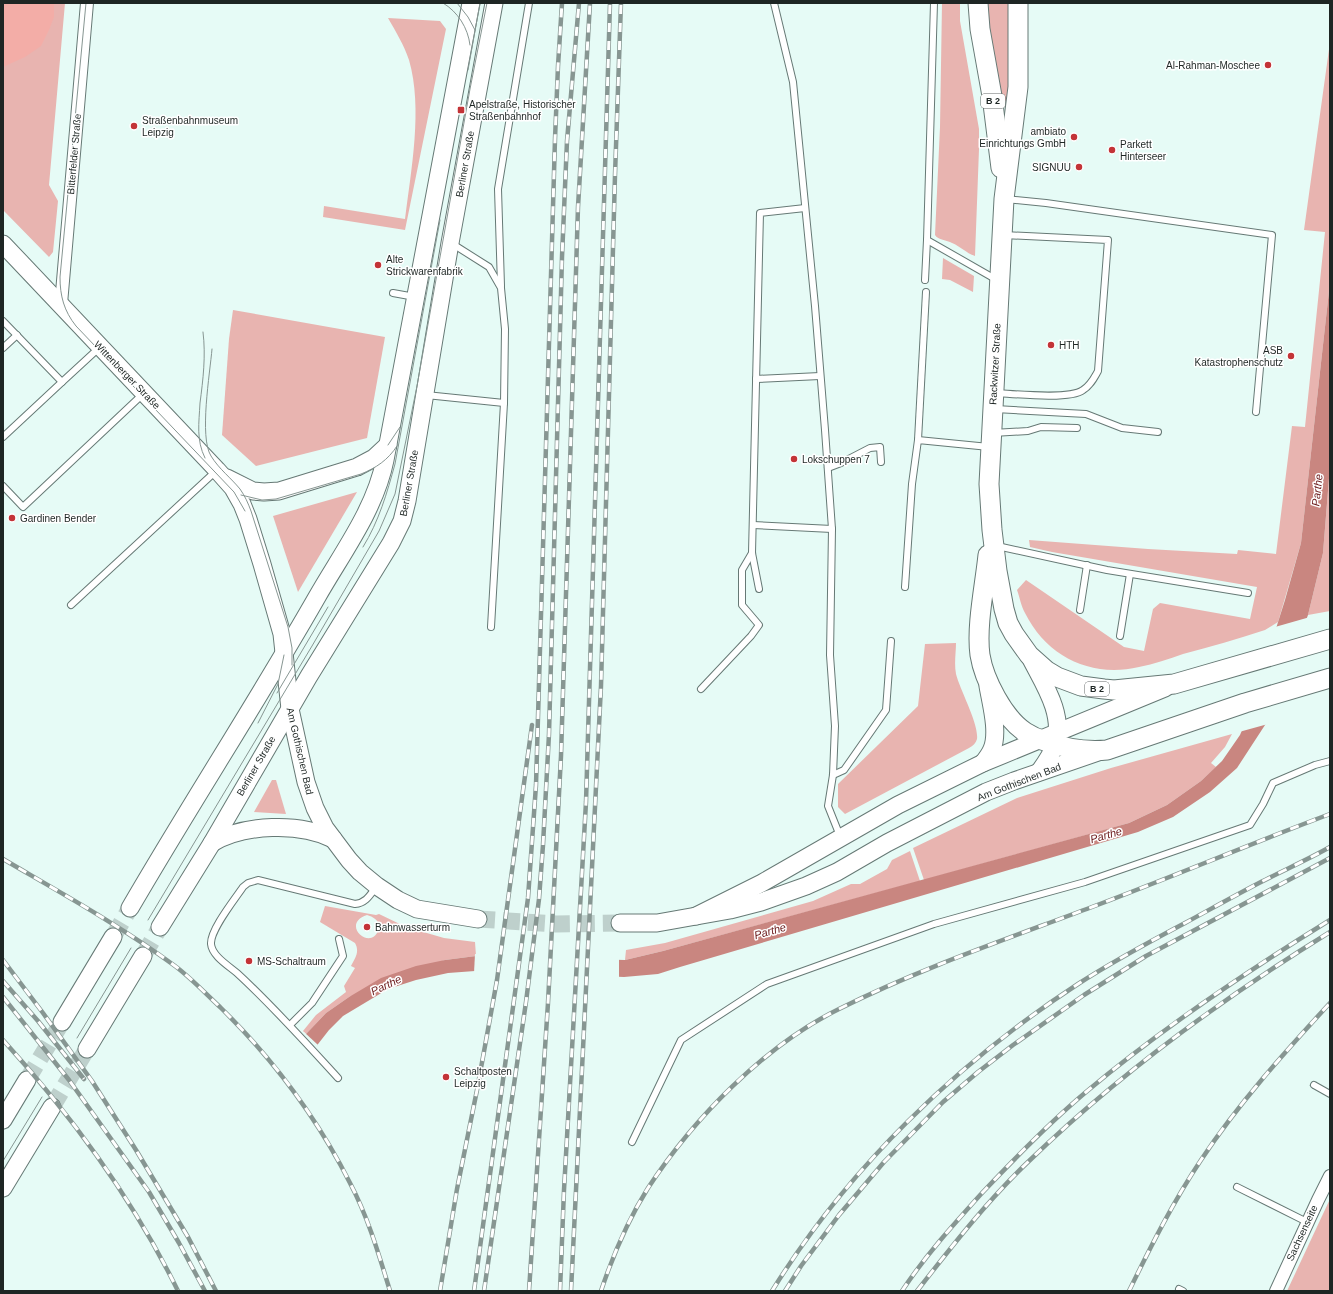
<svg xmlns="http://www.w3.org/2000/svg" width="1333" height="1294" viewBox="0 0 1333 1294" font-family="Helvetica,sans-serif">
<style>
.green{fill:#e8b4b0;fill-rule:evenodd}
.forest{fill:#f3ada7}
.water{fill:#c98680}
.pier{fill:#e6fbf6}
.lines{fill:none;stroke-linecap:round;stroke-linejoin:round}
.secondary-tunnel{stroke:#bed0cc;stroke-width:17;stroke-dasharray:17 8;stroke-linecap:butt}
.service-casing{stroke:#667975;stroke-width:8}
.minor-casing{stroke:#667975;stroke-width:14}
.secondary-casing{stroke:#667975;stroke-width:19}
.primary-casing{stroke:#667975;stroke-width:21}
.service{stroke:#fff;stroke-width:6}
.minor{stroke:#fff;stroke-width:12}
.secondary{stroke:#fff;stroke-width:17}
.primary{stroke:#fff;stroke-width:19}
.tram{stroke:#879692;stroke-width:1}
.rail-casing{stroke:#879692;stroke-width:4.5}
.rail{stroke:#fff;stroke-width:3;stroke-dasharray:9;stroke-linecap:butt}
.poi-dot{fill:#c33337;stroke:#fff;stroke-width:1.5}
.labels{text-anchor:middle;dominant-baseline:central;stroke-width:3;stroke-linejoin:round;paint-order:stroke}
.shield{fill:#fff;stroke:#626766;stroke-width:1}
.shield-label{font-size:9px;font-weight:bold;fill:#1e2624}
.poi-label{font-size:10px;fill:#1e2624;stroke:#fff;text-anchor:start}
.street-label{font-size:10px;fill:#1e2624;stroke:#fff}
.water-label{font-size:11px;font-style:italic;fill:#6c1b1c;stroke:#fff}
</style>
<rect width="100%" height="100%" fill="#e6fbf6"/>
<g class="green">
<polygon points="3,3 65,3 49,185 58,201 53,252 49,257 3,210"/>
<path d="M942 3H960V21L979 129V149L975 256C966 253 960 246 952 243 947 240 938 240 935 235L940 127Z"/>
<polygon points="985,3 1011,3 1009,98 1005,101 1001,97"/>
<path d="M388 18 440 21 446 29 405 230 323 217 324 206 405 219C411 169 423 109 409 60 404 45 396 32 388 18Z"/>
<path d="M1330 42V282L1301 543 1278 622 1265 630C1238 639 1210 647 1183 654 1169 659 1154 664 1139 667 1091 678 1047 657 1025 613 1021 606 1020 598 1017 590L1026 580 1124 647 1144 651 1153 609 1160 603 1250 619 1257 587 1052 552 1030 547 1029 540 1148 549 1237 554 1238 550 1276 554 1292 426 1305 427 1325 232 1304 230Z"/>
<polygon points="943,258 974,276 973,292 950,280 942,279"/>
<polygon points="233,310 385,337 367,438 256,466 222,435 229,339"/>
<polygon points="1330,466 1330,611 1308,615 1323,553"/>
<polygon points="357,492 298,592 273,516"/>
<path d="M956 643C956 652 954 664 956 674 960 690 979 724 977 739 976 743 973 746 969 748L845 814 838 807V784L918 706 925 644Z"/>
<polygon points="1232,734 1225,747 1211,763 1216,767 1201,781 1167,805 1129,823 924,880 913,848 1017,798 1111,768"/>
<polygon points="272,780 276,780 286,814 254,812"/>
<polygon points="910,851 920,881 663,951 625,960 626,950 665,943 813,901 851,884 860,884 887,869 892,860"/>
<path d="M325 906 376 915 379 914 406 927 444 938 475 942 476 956 445 960 349 997 326 1013 306 1034 303 1031 316 1015 346 992 344 986 355 968 351 966C355 958 360 952 355 943L320 922ZM367 915C374 917 382 922 378 931 370 951 340 924 367 915Z"/>
<polygon points="1330,1199 1330,1291 1287,1291"/>
</g>
<polygon class="forest" points="3,3 54,3 54,17 49,30 41,46 25,57 3,67"/>
<polygon class="water" points="1330,282 1330,466 1323,553 1308,615 1271,714 1265,725 1237,768 1210,792 1173,817 1138,832 680,967 658,974 624,977 475,971 448,973 416,980 388,989 343,1016 329,1030 125,1291 306,1034 326,1013 349,997 381,978 416,966 445,960 476,956 625,960 663,951 1129,823 1167,805 1201,781 1222,761 1240,735 1250,711 1285,600 1301,543"/>
<g class="pier">
<polygon points="1310,617 1268,724 1239,732 1249,710 1275,627"/>
<polygon points="475,954 619,958 619,979 474,973"/>
<polygon points="304,1032 318,1045 146,1291 123,1291"/>
</g>
<g class="lines">
<g class="secondary-tunnel">
<polyline points="478,919 556,924 620,923"/>
<polyline points="113,937 130,908"/>
<polyline points="143,956 160,927"/>
<polyline points="27,1080 62,1022"/>
<polyline points="52,1107 87,1049"/>
</g>
<g class="service-casing">
<g id="service">
<polyline points="774,3 793,82 815,306 825,430 832,529 830,655 835,726 833,775 828,806 840,836"/>
<polyline points="934,3 927,240 997,280"/>
<polyline points="1005,199 1046,203 1272,235 1256,412"/>
<polyline points="451,243 489,267 501,288 505,329 504,403 491,627"/>
<polyline points="925,280 927,240"/>
<polyline points="501,286 498,189 529,3"/>
<polyline points="393,293 415,297"/>
<polyline points="3,321 62,382 100,347"/>
<polyline points="3,348 17,335"/>
<polyline points="756,379 820,376"/>
<path d="M996 393C1015 394 1070 400 1083 390 1091 385 1094 378 1098 371L1108 240 1004 235"/>
<polyline points="426,395 504,403"/>
<polyline points="995,409 1086,414 1122,428 1158,432"/>
<polyline points="993,433 1028,431 1041,427 1077,428"/>
<polyline points="3,437 62,382"/>
<polyline points="918,440 926,292"/>
<polyline points="828,468 841,463 870,448 880,447 881,462"/>
<polyline points="3,486 23,507 143,394"/>
<polyline points="753,525 832,529"/>
<polyline points="997,546 1107,570 1248,593"/>
<polyline points="905,587 912,484 918,440 989,447"/>
<polyline points="759,589 752,553 760,213 805,208"/>
<polyline points="71,605 216,471"/>
<polyline points="1080,610 1087,565"/>
<polyline points="1120,636 1130,574"/>
<polyline points="701,689 751,636 759,625 742,605 742,570 752,553"/>
<polyline points="833,775 844,770 886,710 891,641"/>
<polyline points="290,1025 312,1003 343,956 339,939"/>
<path d="M338 1078C305 1042 273 1006 237 973 229 966 212 956 211 944 210 930 235 899 243 887L248 883 258 880 355 904C366 903 370 895 376 887"/>
<polyline points="1314,1085 1330,1094"/>
<polyline points="632,1142 681,1040 767,984 934,924 1085,882 1250,825 1263,804 1273,783 1315,765 1330,761"/>
<polyline points="1237,1187 1307,1222"/>
<polyline points="1179,1289 1183,1291"/>
</g>
</g>
<g class="minor-casing">
<g id="minor">
<polyline points="61,304 87,3"/>
<polyline points="1276,1291 1318,1200 1330,1176"/>
</g>
</g>
<g class="secondary-casing">
<g id="secondary">
<polyline points="3,244 217,470 233,488 242,504 248,519 262,564 282,634 290,709 306,782 315,808 325,828 349,860 360,872 377,886 398,900 417,909 478,919"/>
<polyline points="227,478 253,491 264,492 279,491 357,467 374,458 388,445"/>
<path d="M1030 657C1043 683 1065 714 1055 745 1051 755 1045 764 1039 772"/>
<path d="M983 763C987 758 990 754 992 749 999 732 991 704 988 686"/>
<path d="M212 843C244 824 300 822 333 839"/>
<path d="M130 908C191 803 257 702 317 597 342 553 375 510 385 460L471 3"/>
<polyline points="696,916 762,883 898,805 983,763 1165,688"/>
<polyline points="620,923 657,923 730,910 761,902 806,886 837,872 887,843 986,792 1014,781 1101,751"/>
<polyline points="160,927 212,843 309,676 391,543 402,521 407,501 450,243 494,3"/>
<polyline points="62,1022 113,937"/>
<polyline points="87,1049 143,956"/>
<polyline points="3,1120 27,1080"/>
<polyline points="3,1188 52,1107"/>
</g>
</g>
<g class="primary-casing">
<g id="primary">
<polyline points="978,3 980,29 992,96 1001,168"/>
<polyline points="1018,3 1018,87 1004,199 989,484 992,530 997,571 1004,609 1008,623 1014,634 1029,655 1047,671 1057,677 1081,686 1104,689 1114,690 1174,684 1330,639"/>
<path d="M988 555C985 585 976 626 980 655 984 680 1004 718 1025 732 1031 736 1038 739 1045 741 1066 749 1085 752 1107 750L1245 703 1330 678"/>
</g>
</g>
<use href="#service" class="service"/>
<use href="#minor" class="minor"/>
<use href="#secondary" class="secondary"/>
<use href="#primary" class="primary"/>
<g class="tram">
<path d="M86 3 60 277C60 296 64 311 76 326L234 492 245 511"/>
<path d="M443 3C458 12 468 28 470 45"/>
<polyline points="457,3 468,17 475,30"/>
<polyline points="468,70 480,3"/>
<path d="M203 332C206 356 203 380 200 403 199 423 196 440 205 458"/>
<path d="M212 349C210 373 199 437 211 456 219 469 231 478 240 489 245 496 248 503 251 511L288 627 292 648V665"/>
<polyline points="388,445 400,427"/>
<path d="M241 495 262 500 276 499 361 474C376 468 388 460 397 446"/>
<path d="M363 547C379 521 387 493 395 464L440 220"/>
<polyline points="277,693 328,607"/>
<polyline points="258,723 278,684 284,655"/>
<polyline points="148,920 312,646 379,531 395,494 417,386 470,89 487,3"/>
<polyline points="77,1038 131,948"/>
<polyline points="3,1161 42,1097"/>
</g>
<g class="rail-casing">
<g id="rail">
<path d="M3 859C61 893 121 926 175 966 191 978 205 993 220 1007 274 1060 316 1116 350 1183 368 1217 379 1255 390 1291"/>
<polyline points="3,960 43,1013 92,1081 136,1150 188,1237 216,1291"/>
<polyline points="3,981 38,1021 84,1079"/>
<polyline points="3,997 69,1080 149,1192 179,1243 205,1291"/>
<path d="M3 1040C72 1116 133 1199 178 1291"/>
<polyline points="440,1291 457,1189 477,1090 497,980 532,725"/>
<polyline points="474,1291 528,898 536,785 555,139 558,66 562,3"/>
<polyline points="484,1291 526,1002 539,899 543,845 549,734 562,257 567,141 579,3"/>
<polyline points="529,1291 548,1003 561,756 578,207 590,3"/>
<polyline points="560,1291 564,1190 586,802 610,3"/>
<polyline points="571,1291 601,686 615,175 621,3"/>
<path d="M601 1291C613 1255 628 1220 648 1188 694 1118 764 1046 839 1009 921 968 1007 939 1092 907 1172 877 1250 844 1330 814"/>
<path d="M772 1291C848 1168 957 1063 1078 984 1112 962 1149 942 1185 923 1209 910 1234 896 1259 883 1282 871 1307 860 1330 847"/>
<polyline points="785,1291 801,1266 839,1215 884,1162 943,1102 978,1072 1013,1045 1084,995 1146,956 1330,858"/>
<path d="M902 1291C925 1256 954 1224 982 1193 1015 1158 1049 1123 1086 1092 1162 1028 1246 972 1330 920"/>
<path d="M917 1291C952 1246 988 1200 1029 1161 1120 1073 1223 998 1330 932"/>
<path d="M1129 1291C1151 1246 1173 1202 1201 1160 1238 1104 1284 1053 1330 1003"/>
</g>
</g>
<use href="#rail" class="rail"/>
</g>
<g class="poi-dot">
<circle cx="1268" cy="65" r="4"/>
<rect x="457" y="106" width="8" height="8" rx="2"/>
<circle cx="134" cy="126" r="4"/>
<circle cx="1074" cy="137" r="4"/>
<circle cx="1112" cy="150" r="4"/>
<circle cx="1079" cy="167" r="4"/>
<circle cx="378" cy="265" r="4"/>
<circle cx="1051" cy="345" r="4"/>
<circle cx="1291" cy="356" r="4"/>
<circle cx="794" cy="459" r="4"/>
<circle cx="12" cy="518" r="4"/>
<circle cx="367" cy="927" r="4"/>
<circle cx="249" cy="961" r="4"/>
<circle cx="446" cy="1077" r="4"/>
</g>
<g class="labels">
<g class="shield">
<rect x="981" y="94" width="24" height="14" rx="3"/>
<rect x="1085" y="682" width="24" height="14" rx="3"/>
</g>
<g class="shield-label">
<text x="993" y="101">B 2</text>
<text x="1097" y="689">B 2</text>
</g>
<g class="poi-label">
<text x="1260" y="65" text-anchor="end">Al-Rahman-Moschee</text>
<text x="469" y="104">Apelstraße, Historischer<tspan x="469" dy="12">Straßenbahnhof</tspan></text>
<text x="142" y="120">Straßenbahnmuseum<tspan x="142" dy="12">Leipzig</tspan></text>
<text x="1066" y="131" text-anchor="end">ambiato<tspan x="1066" dy="12">Einrichtungs GmbH</tspan></text>
<text x="1120" y="144">Parkett<tspan x="1120" dy="12">Hinterseer</tspan></text>
<text x="1071" y="167" text-anchor="end">SIGNUU</text>
<text x="386" y="259">Alte<tspan x="386" dy="12">Strickwarenfabrik</tspan></text>
<text x="1059" y="345">HTH</text>
<text x="1283" y="350" text-anchor="end">ASB<tspan x="1283" dy="12">Katastrophenschutz</tspan></text>
<text x="802" y="459">Lokschuppen 7</text>
<text x="20" y="518">Gardinen Bender</text>
<text x="375" y="927">Bahnwasserturm</text>
<text x="257" y="961">MS-Schaltraum</text>
<text x="454" y="1071">Schaltposten<tspan x="454" dy="12">Leipzig</tspan></text>
</g>
<g class="street-label">
<text transform="translate(74 154) rotate(-85)">Bitterfelder Straße</text>
<text transform="translate(465 164) rotate(-80)">Berliner Straße</text>
<text transform="translate(995 364) rotate(-87)">Rackwitzer Straße</text>
<text transform="translate(127 375) rotate(46)">Wittenberger Straße</text>
<text transform="translate(409 483) rotate(-80)">Berliner Straße</text>
<text transform="translate(300 751) rotate(77)">Am Gothischen Bad</text>
<text transform="translate(256 766) rotate(-60)">Berliner Straße</text>
<text transform="translate(1019 782) rotate(-21)">Am Gothischen Bad</text>
<text transform="translate(1302 1233) rotate(-65)">Sachsenseite</text>
</g>
<g class="water-label">
<text transform="translate(1317 490) rotate(-84)">Parthe</text>
<text transform="translate(1106 835) rotate(-16)">Parthe</text>
<text transform="translate(770 931) rotate(-16)">Parthe</text>
<text transform="translate(386 985) rotate(-25)">Parthe</text>
</g>
</g>
<rect width="1333" height="1294" fill="none" stroke="#1e2624" stroke-width="8"/>
</svg>
